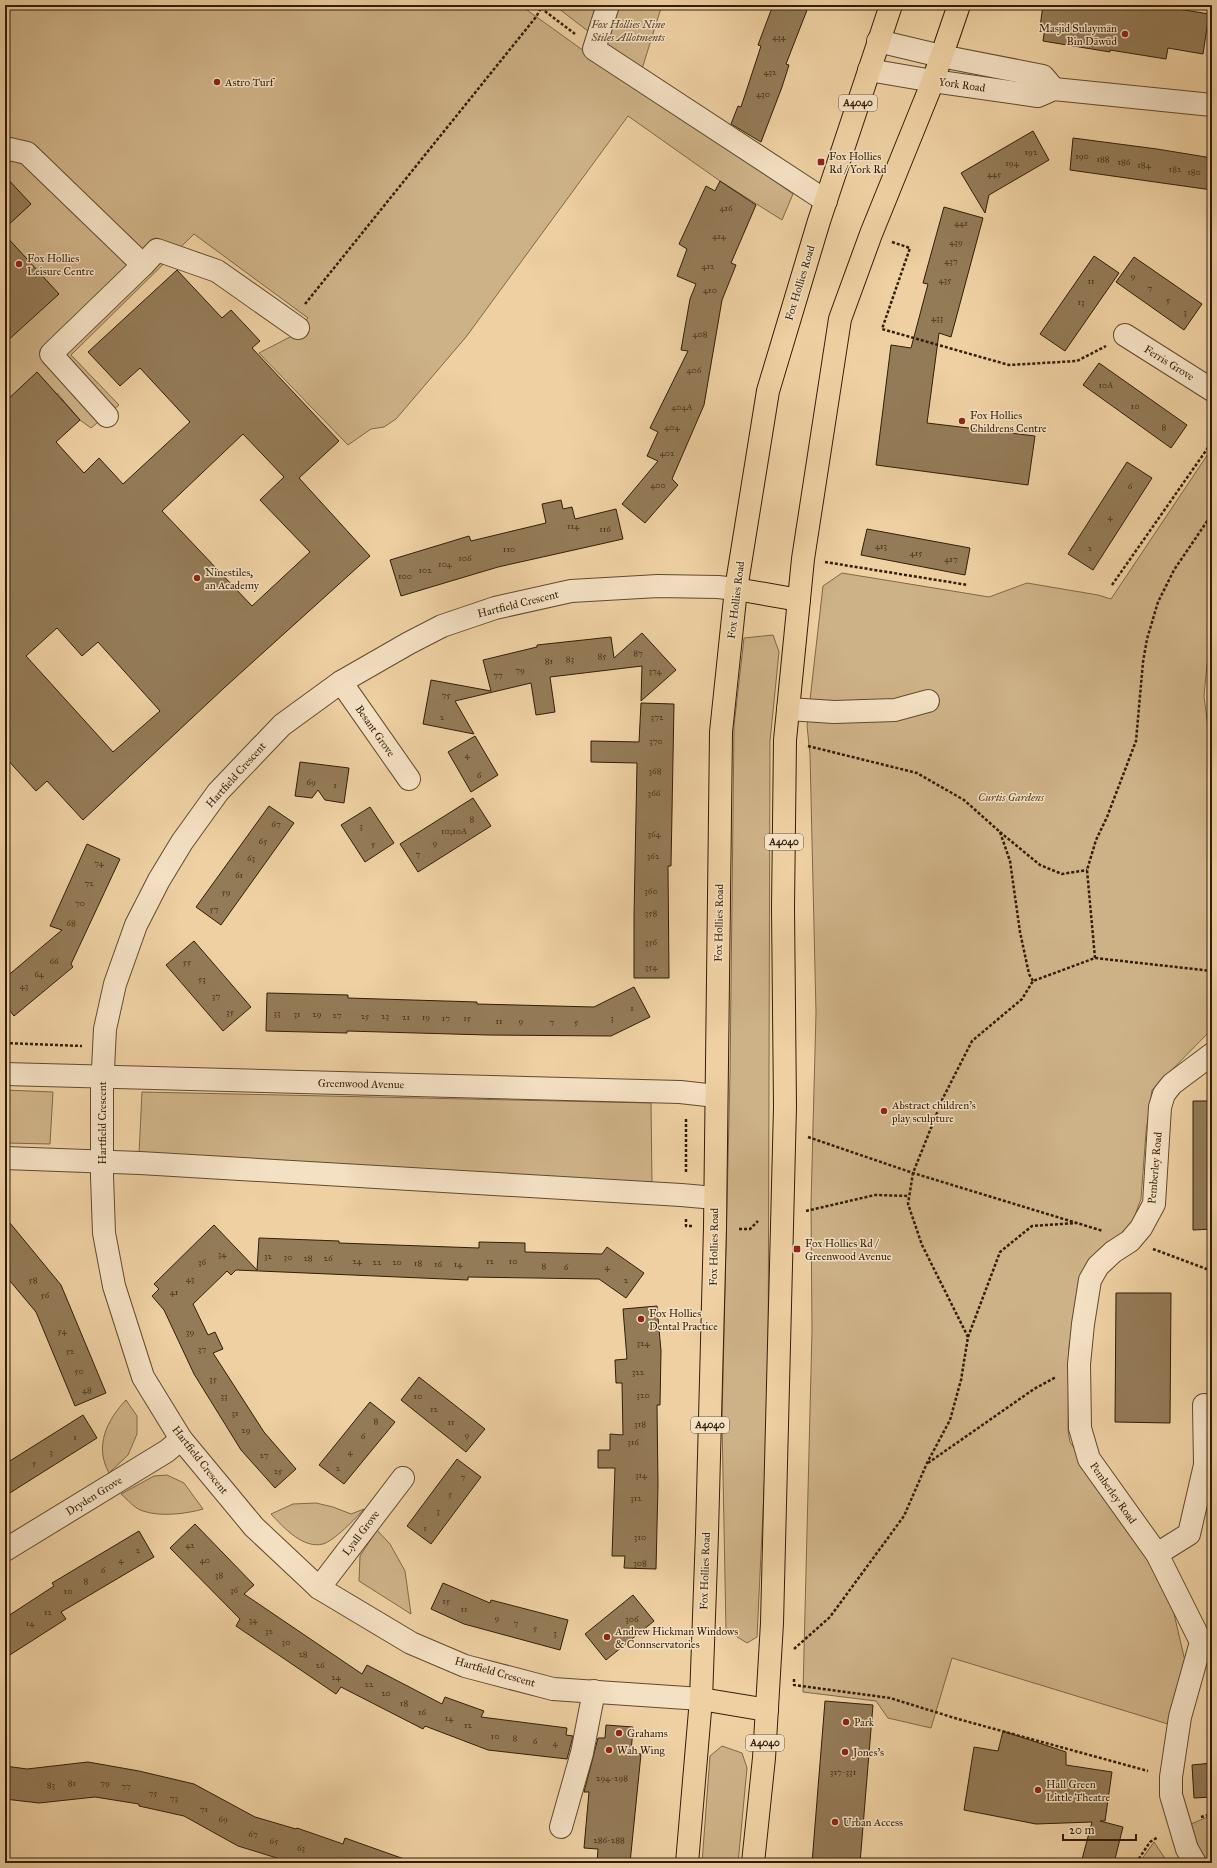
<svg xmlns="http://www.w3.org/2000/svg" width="1217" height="1868" viewBox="0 0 1217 1868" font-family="'IM FELL Great Primer',serif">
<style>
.green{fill:#ceb287;stroke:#806846}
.building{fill:#947b57;stroke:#331e06;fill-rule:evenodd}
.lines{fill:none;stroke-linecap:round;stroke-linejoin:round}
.minor-casing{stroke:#624a2d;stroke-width:24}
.major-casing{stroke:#331e06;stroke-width:24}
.path{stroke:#331e06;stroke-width:2.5;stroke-dasharray:3 2;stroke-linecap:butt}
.minor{stroke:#f4e0c3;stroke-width:22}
.major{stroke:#eed0a2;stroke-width:22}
.poi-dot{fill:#8f2418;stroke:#f4e0c3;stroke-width:1.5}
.labels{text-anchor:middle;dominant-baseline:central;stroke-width:3;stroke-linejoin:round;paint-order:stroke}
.number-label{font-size:9px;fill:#4b351a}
.shield{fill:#f4e0c3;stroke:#6d583f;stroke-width:1}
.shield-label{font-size:10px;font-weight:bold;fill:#331e06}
.park-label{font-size:11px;font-style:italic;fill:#5a4326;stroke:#f4e0c3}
.poi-label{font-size:11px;fill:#331e06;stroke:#f4e0c3;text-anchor:start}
.street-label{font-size:11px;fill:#331e06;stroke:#f4e0c3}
</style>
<rect width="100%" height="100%" fill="#eed0a2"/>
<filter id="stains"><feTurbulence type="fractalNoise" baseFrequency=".005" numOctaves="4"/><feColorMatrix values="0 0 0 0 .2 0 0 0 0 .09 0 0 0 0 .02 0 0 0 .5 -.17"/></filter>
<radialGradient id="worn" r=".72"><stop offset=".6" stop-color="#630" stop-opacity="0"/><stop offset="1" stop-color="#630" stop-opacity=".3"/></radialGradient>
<g class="green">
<polygon points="5,5 520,5 623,79 659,99 793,194 782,220 720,181 628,116 466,337 396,419 384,427 371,429 348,445 259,353 290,337 308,318 194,234 71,355 119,405 91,428 80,420 57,393 5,440"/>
<polygon points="554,5 662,5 641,72"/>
<polygon points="1212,448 1212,649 1207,664 1204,696 1212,760 1212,1029 1152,1090 1146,1132 1141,1199 1132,1223 1087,1266 1069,1346 1068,1431 1070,1442 1168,1588 1185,1661 1168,1724 952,1658 931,1728 888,1718 876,1701 803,1692 812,1331 811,1204 816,1013 810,754 807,726 823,586 842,573 989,597 1027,583 1098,595 1111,599"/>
<polygon points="773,635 779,652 770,741 768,1407 757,1637 747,1643 726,1630 722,1422 730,1074 734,726 744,638"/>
<polygon points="5,1090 53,1092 50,1144 5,1143"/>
<polygon points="142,1092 651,1103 652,1185 139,1154"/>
<path d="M126 1400 137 1416V1434L128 1455 109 1473C94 1446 107 1420 126 1400Z"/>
<path d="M167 1475 184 1483 203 1509C186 1514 160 1517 143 1511 135 1509 127 1499 121 1494L154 1476Z"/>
<path d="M316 1503 333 1507 351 1514 364 1509C356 1518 334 1541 323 1544 303 1549 284 1528 271 1514L293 1504Z"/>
<polygon points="377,1530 390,1544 405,1571 411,1614 359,1581 360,1556"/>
<polygon points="722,1746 742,1753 747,1768 738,1863 702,1863 710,1756"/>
<polygon points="1210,1816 1212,1816 1212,1863 1207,1863 1201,1856 1191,1824"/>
<polygon points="1154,1842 1168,1863 1139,1863"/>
</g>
<g class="building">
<polygon points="773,5 809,5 786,64 789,65 782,87 761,142 731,124 738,106 741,107 761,46 758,45"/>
<polygon points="1043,5 1154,5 1209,14 1203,54 1168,48 1166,59 1110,50 1110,52 1043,41 1045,28 1040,27"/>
<polygon points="1033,131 1049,160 989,195 985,213 961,173"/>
<polygon points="1073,138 1157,149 1212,158 1212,190 1070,170"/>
<polygon points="5,176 31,204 5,228"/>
<polygon points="720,181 756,205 731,263 736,265 722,300 704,405 672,479 678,485 645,523 622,504 658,461 647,456 658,432 650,428 688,351 681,350 690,299 696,284 677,276 687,249 679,244 706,186 715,191"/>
<polygon points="944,207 983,218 951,337 939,333 927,423 1035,436 1028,485 876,465 891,345 911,348 928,284 923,283"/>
<polygon points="5,235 59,294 5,343"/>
<polygon points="1094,256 1119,273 1065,351 1040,334"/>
<polygon points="1134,257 1202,304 1184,330 1116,282"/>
<path d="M177 270 222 318 231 310 260 341 252 348 339 441 299 478 370 556 224 688 83 820 47 781 36 791 5 757V402L37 372 80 420 56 442 84 473 99 458 123 484 190 422 140 368 120 386 88 352ZM243 434 284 477 260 500 310 552 252 606 162 511ZM57 628 82 656 98 642 160 711 113 752 26 656Z"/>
<polygon points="1099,363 1187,425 1171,448 1083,385"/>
<polygon points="1127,462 1152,478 1093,570 1068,554"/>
<polygon points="561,500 563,509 572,507 575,519 616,509 623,539 498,567 401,596 390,560 469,536 471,541 546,523 542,504"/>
<polygon points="867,529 970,548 965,575 861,555"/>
<polygon points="642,633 676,670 641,701 642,666 550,677 555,712 536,715 531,683 455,701 474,734 423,724 431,680 491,691 483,660 537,647 537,645 611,637 614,658"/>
<polygon points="641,703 674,704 671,866 668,866 669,978 634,978 634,915 637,763 591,762 591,741 639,742"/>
<polygon points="475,736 498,775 471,792 448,752"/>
<polygon points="300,762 349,768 344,803 325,800 318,790 312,798 295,796"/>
<polygon points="473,798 491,826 418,872 400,844"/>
<polygon points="269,806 294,823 221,925 196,907"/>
<polygon points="370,807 394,843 365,862 341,825"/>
<polygon points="87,844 120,859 71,964 73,967 14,1016 5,1005 5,978 62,930 50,926"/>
<polygon points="194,941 251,1007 223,1031 166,965"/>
<polygon points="634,987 650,1017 611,1036 487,1035 347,1031 347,1033 266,1031 267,993 348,995 348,998 477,1002 477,1004 594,1007"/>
<polygon points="1193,1101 1212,1101 1212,1229 1193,1230"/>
<polygon points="5,1217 61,1285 106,1393 75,1406 36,1312 5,1275"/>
<polygon points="214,1225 257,1270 259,1238 339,1241 339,1243 479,1248 479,1242 525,1243 525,1252 602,1254 607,1247 644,1273 626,1298 599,1279 468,1277 468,1280 236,1270 231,1275 227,1271 193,1304 208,1335 215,1332 223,1349 213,1353 264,1432 296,1469 275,1488 241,1450 194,1374 164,1310 152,1296 159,1289 154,1284"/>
<polygon points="1116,1293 1171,1293 1170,1423 1115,1422"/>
<polygon points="657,1306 661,1351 660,1405 657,1405 658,1485 656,1569 624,1568 625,1556 612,1556 615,1468 598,1468 598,1450 610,1450 610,1434 623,1435 622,1383 616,1383 615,1360 627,1359 623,1309"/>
<polygon points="419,1377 485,1429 466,1452 401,1400"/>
<polygon points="370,1402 395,1422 344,1484 319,1465"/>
<polygon points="83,1415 97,1438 5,1496 5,1464"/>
<polygon points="457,1459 481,1477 431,1544 407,1526"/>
<polygon points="195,1524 254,1585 244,1594 362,1674 367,1665 442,1704 445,1697 484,1711 481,1717 567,1728 566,1735 573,1736 567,1759 488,1750 425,1726 423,1729 341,1687 336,1694 236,1626 240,1619 170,1548"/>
<polygon points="139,1531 154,1557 61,1612 66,1619 5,1658 5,1618 54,1586 52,1583"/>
<polygon points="443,1583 490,1603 491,1600 568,1620 560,1650 464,1624 431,1609"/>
<polygon points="633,1595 654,1621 606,1660 585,1634"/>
<polygon points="825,1701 873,1705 860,1863 812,1863"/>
<polygon points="606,1725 633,1727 631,1753 641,1754 630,1863 597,1863 598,1849 584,1848 589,1792 584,1792 598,1738 605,1738"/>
<polygon points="1003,1731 1066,1752 1066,1765 1112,1772 1105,1821 1100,1821 1123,1827 1114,1863 1081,1863 1092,1822 1036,1824 964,1810 974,1747 998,1751"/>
<polygon points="88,1762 139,1771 194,1784 255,1817 296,1829 297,1828 343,1844 345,1838 407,1860 407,1863 293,1863 238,1846 184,1816 139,1806 139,1804 95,1797 39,1803 5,1799 5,1766 27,1769"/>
<polygon points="1212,1763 1212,1797 1194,1798 1192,1765"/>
</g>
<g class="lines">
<g class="minor-casing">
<g id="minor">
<polyline points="608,5 594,49 826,201"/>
<polyline points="878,41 941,56 1043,76 1054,89"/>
<polyline points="869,70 933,81 1038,96 1054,89 1212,105"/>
<polyline points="5,148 27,153 143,265 51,354 107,416"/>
<polyline points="143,265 157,250 217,271 298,328"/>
<polyline points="1125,335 1212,390"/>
<polyline points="341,682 409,779"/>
<polyline points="788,709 834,712 895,710 928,701"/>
<polyline points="5,1074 680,1092 716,1096"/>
<polyline points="5,1158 140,1163 681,1195 715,1198"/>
<polyline points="5,1550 167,1451 181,1439"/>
<polyline points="1157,1554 1189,1534 1205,1465 1204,1405"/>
<polyline points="319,1588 403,1478"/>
<polyline points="701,1699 553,1689 465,1666 411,1643 319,1588 254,1527 181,1439 143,1377 114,1286 104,1233 102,1176 102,1089 105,1029 115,984 136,925 159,880 182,842 218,792 282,725 341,682 409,643 442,626 495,608 571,591 658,586 718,587 736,589"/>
<polyline points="561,1827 582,1753 594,1691"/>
<polyline points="1195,1863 1187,1849 1171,1795 1171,1777 1180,1717 1201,1642 1157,1554 1089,1459 1080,1428 1079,1364 1083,1324 1090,1280 1098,1266 1113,1252 1130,1241 1141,1228 1154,1204 1160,1107 1164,1094 1172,1084 1212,1054"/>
</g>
</g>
<g class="major-casing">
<g id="major">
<polyline points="736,589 799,600"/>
<polyline points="701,1699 767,1710"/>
<polyline points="687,1863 701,1699 707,1533 715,1227 721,732 736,589 768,391 819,221 891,5"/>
<polyline points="753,1863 764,1758 772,1623 785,1107 783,908 785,740 803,559 840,319 871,234 933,81 959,5"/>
</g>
</g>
<g class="path">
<polyline points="537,5 575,34"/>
<polyline points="892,242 910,248 882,329 1009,365 1077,361 1106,346"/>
<polyline points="305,304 536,17 541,8"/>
<polyline points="825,562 968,585"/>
<polyline points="1112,585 1212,442"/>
<polyline points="808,746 917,773 964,800 1000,832 1010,861 1020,932 1029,974 1033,981"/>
<polyline points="1000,832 1040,865 1062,874 1087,870"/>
<polyline points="1095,958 1087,870 1096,840 1107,817 1136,741 1143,662 1147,639 1158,602 1174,570 1212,514"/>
<polyline points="5,1043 82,1046"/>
<polyline points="808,1137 913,1173 1103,1231"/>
<polyline points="686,1172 686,1117"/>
<polyline points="806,1211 875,1195 909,1196"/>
<polyline points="686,1219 686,1226 692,1226"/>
<polyline points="739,1229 750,1229 758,1221"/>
<polyline points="1153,1249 1212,1271"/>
<polyline points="968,1337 922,1245 908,1204 913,1173 943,1098 972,1041 1022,999 1033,981 1095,958 1212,971"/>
<polyline points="928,1463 1034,1389 1056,1377"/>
<polyline points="794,1649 830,1617 904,1516 927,1463 950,1420 961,1380 968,1337 1000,1252 1032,1226 1076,1223"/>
<polyline points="794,1679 794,1685 890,1698 958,1719 1148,1771"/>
<polyline points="1201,1817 1212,1814"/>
<polyline points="1136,1863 1150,1842 1158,1837"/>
</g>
<use href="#minor" class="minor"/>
<use href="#major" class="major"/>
</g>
<g class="poi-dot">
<circle cx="1125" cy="34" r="4"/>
<circle cx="217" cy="82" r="4"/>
<rect x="817" y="158" width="8" height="8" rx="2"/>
<circle cx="19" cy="264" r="4"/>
<circle cx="962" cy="421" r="4"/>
<circle cx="197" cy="578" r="4"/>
<circle cx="884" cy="1111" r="4"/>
<rect x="793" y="1245" width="8" height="8" rx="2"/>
<circle cx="641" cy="1319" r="4"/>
<circle cx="607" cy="1637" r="4"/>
<circle cx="846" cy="1722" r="4"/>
<circle cx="619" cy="1733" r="4"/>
<circle cx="609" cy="1750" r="4"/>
<circle cx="845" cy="1752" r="4"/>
<circle cx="1038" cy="1790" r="4"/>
<circle cx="835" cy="1822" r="4"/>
</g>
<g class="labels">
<g class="number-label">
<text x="779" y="36">434</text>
<text x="770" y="71">432</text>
<text x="763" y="93">430</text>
<text x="1031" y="151">192</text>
<text x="1082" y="155">190</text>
<text x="1103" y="158">188</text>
<text x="1124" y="161">186</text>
<text x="1012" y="162">194</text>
<text x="1144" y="164">184</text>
<text x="1175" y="168">182</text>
<text x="1194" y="171">180</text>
<text x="994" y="173">445</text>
<text x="726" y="207">416</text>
<text x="961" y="222">441</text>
<text x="719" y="235">414</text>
<text x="956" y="241">439</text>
<text x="951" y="260">437</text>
<text x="708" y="265">412</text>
<text x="1133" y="275">9</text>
<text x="945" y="279">435</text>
<text x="1091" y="280">11</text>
<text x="1150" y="287">7</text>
<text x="710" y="289">410</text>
<text x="1168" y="299">5</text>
<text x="1081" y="301">13</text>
<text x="1185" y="311">3</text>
<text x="937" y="317">433</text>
<text x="700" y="333">408</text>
<text x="694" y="369">406</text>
<text x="1106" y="384">10A</text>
<text x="1135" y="405">10</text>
<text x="682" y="406">404A</text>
<text x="672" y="426">404</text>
<text x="1164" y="426">8</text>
<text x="667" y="452">402</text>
<text x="658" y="484">400</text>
<text x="1130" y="485">6</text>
<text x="1110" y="516">4</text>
<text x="573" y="525">114</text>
<text x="605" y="528">116</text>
<text x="881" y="545">413</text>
<text x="1090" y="547">2</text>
<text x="509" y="548">110</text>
<text x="916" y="552">415</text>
<text x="465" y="557">106</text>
<text x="951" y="558">417</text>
<text x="445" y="563">104</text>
<text x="425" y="569">102</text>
<text x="405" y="575">100</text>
<text x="638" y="652">87</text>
<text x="602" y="655">85</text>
<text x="570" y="658">83</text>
<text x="549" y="660">81</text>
<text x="520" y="669">79</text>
<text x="655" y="670">374</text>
<text x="498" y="674">77</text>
<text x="446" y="694">75</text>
<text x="442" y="716">2</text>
<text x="657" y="716">372</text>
<text x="656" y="740">370</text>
<text x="467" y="754">4</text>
<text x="655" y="770">368</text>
<text x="479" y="774">6</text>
<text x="311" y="781">69</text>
<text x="335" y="784">1</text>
<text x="654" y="792">366</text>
<text x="472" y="818">8</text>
<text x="276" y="823">67</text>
<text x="361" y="825">3</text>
<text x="454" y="830">10;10A</text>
<text x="654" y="833">364</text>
<text x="263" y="840">65</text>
<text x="435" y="842">9</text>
<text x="373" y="843">5</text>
<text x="418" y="853">7</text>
<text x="653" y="855">362</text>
<text x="251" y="857">63</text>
<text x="99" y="862">74</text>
<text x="239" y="874">61</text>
<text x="89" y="882">72</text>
<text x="651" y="890">360</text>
<text x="226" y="891">59</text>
<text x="80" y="902">70</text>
<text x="214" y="908">57</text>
<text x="651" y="912">358</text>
<text x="71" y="922">68</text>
<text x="651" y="941">356</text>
<text x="54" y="960">66</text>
<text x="187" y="961">55</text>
<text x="651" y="966">354</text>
<text x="39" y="973">64</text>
<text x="202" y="978">53</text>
<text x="24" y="985">43</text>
<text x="216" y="995">37</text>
<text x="632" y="1007">1</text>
<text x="230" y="1011">35</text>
<text x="277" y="1012">33</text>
<text x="297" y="1013">31</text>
<text x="317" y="1013">29</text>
<text x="337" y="1014">27</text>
<text x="365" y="1015">25</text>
<text x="385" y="1015">23</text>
<text x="406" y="1016">21</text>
<text x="426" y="1016">19</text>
<text x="446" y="1017">17</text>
<text x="467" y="1017">15</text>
<text x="612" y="1017">3</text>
<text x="499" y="1020">11</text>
<text x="521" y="1020">9</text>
<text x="552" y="1021">7</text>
<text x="576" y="1021">5</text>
<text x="222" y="1253">34</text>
<text x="268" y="1255">32</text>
<text x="288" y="1256">30</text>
<text x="308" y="1257">28</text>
<text x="328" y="1257">26</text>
<text x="357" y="1260">24</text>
<text x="490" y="1260">12</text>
<text x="513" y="1260">10</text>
<text x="202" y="1261">36</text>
<text x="377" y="1261">22</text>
<text x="397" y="1261">20</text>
<text x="418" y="1262">18</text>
<text x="438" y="1263">16</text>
<text x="458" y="1263">14</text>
<text x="544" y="1265">8</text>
<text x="566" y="1266">6</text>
<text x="607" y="1266">4</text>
<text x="190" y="1278">43</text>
<text x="33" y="1279">58</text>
<text x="626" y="1279">2</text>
<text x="174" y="1291">41</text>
<text x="45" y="1294">56</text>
<text x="62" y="1330">54</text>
<text x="190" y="1331">39</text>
<text x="643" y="1342">324</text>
<text x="202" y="1348">37</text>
<text x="70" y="1350">52</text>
<text x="79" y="1370">50</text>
<text x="638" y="1371">322</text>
<text x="213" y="1378">35</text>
<text x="87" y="1389">48</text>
<text x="643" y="1394">320</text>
<text x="224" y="1395">33</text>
<text x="418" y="1395">10</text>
<text x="434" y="1408">12</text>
<text x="235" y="1412">31</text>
<text x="376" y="1420">8</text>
<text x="451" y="1421">11</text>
<text x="640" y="1423">318</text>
<text x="246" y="1429">29</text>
<text x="467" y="1434">9</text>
<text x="363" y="1435">6</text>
<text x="75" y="1436">1</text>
<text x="633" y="1441">316</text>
<text x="51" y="1451">3</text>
<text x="350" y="1451">4</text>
<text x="264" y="1454">27</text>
<text x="34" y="1462">5</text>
<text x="338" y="1467">2</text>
<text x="278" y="1470">25</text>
<text x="641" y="1474">314</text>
<text x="463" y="1476">7</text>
<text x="450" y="1493">5</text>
<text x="636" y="1497">312</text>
<text x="438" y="1510">3</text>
<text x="425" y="1527">1</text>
<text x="640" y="1536">310</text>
<text x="190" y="1544">42</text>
<text x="138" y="1549">2</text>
<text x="121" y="1559">4</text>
<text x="205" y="1559">40</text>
<text x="640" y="1562">308</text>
<text x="103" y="1569">6</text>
<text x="219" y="1574">38</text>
<text x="86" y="1580">8</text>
<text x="234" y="1589">36</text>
<text x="68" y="1590">10</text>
<text x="446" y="1600">15</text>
<text x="464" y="1608">11</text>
<text x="48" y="1611">12</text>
<text x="497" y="1617">9</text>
<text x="632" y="1618">306</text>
<text x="253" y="1619">34</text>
<text x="30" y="1622">14</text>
<text x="516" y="1622">7</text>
<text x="535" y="1627">5</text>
<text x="269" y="1630">32</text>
<text x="555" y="1632">3</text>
<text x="286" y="1641">30</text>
<text x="303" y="1653">28</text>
<text x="320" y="1664">26</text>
<text x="336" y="1676">24</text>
<text x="369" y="1683">22</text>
<text x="386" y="1692">20</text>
<text x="404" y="1702">18</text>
<text x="422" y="1711">16</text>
<text x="449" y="1717">14</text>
<text x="468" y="1724">12</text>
<text x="495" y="1735">10</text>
<text x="515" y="1737">8</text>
<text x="535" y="1740">6</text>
<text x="555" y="1742">4</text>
<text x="843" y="1771">317-331</text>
<text x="612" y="1777">294-298</text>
<text x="72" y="1782">81</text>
<text x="105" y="1782">79</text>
<text x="51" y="1784">83</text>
<text x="126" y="1785">77</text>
<text x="153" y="1792">75</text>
<text x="174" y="1797">73</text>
<text x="204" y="1808">71</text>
<text x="223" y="1818">69</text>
<text x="253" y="1833">67</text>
<text x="609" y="1839">286-288</text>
<text x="274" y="1840">65</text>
<text x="301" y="1847">63</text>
</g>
<g class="shield">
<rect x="839" y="95" width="38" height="16" rx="3"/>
<rect x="765" y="834" width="38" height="16" rx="3"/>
<rect x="691" y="1417" width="38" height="16" rx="3"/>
<rect x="746" y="1735" width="38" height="16" rx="3"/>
</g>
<g class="shield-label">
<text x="858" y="103">A4040</text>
<text x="784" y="842">A4040</text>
<text x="710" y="1425">A4040</text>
<text x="765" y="1743">A4040</text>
</g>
<g class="park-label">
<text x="628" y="24">Fox Hollies Nine<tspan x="628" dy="13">Stiles Allotments</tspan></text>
<text x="1011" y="797">Curtis Gardens</text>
</g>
<g class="poi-label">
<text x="1117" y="28" text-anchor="end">Masjid Sulaymān<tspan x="1117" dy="13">Bin Dāwūd</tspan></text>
<text x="225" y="82">Astro Turf</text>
<text x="829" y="156">Fox Hollies<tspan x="829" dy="13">Rd / York Rd</tspan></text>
<text x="27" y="258">Fox Hollies<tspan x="27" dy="13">Leisure Centre</tspan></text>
<text x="970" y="415">Fox Hollies<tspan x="970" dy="13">Childrens Centre</tspan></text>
<text x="205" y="572">Ninestiles,<tspan x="205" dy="13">an Academy</tspan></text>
<text x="892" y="1105">Abstract children’s<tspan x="892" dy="13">play sculpture</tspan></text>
<text x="805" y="1243">Fox Hollies Rd /<tspan x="805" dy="13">Greenwood Avenue</tspan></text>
<text x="649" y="1313">Fox Hollies<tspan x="649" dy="13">Dental Practice</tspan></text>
<text x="615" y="1631">Andrew Hickman Windows<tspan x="615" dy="13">&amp; Connservatories</tspan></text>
<text x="854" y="1722">Park</text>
<text x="627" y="1733">Grahams</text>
<text x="617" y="1750">Wah Wing</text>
<text x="853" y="1752">Jones's</text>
<text x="1046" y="1784">Hall Green<tspan x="1046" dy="13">Little Theatre</tspan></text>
<text x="843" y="1822">Urban Access</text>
</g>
<g class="street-label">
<text transform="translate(962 85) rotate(8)">York Road</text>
<text transform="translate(800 283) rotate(-73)">Fox Hollies Road</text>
<text transform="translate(1169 363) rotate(32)">Ferris Grove</text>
<text transform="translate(736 600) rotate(-83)">Fox Hollies Road</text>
<text transform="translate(518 604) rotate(-14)">Hartfield Crescent</text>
<text transform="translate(375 731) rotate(55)">Besant Grove</text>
<text transform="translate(236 775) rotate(-48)">Hartfield Crescent</text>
<text transform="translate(719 923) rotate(-89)">Fox Hollies Road</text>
<text transform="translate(361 1084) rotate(1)">Greenwood Avenue</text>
<text transform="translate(102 1123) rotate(-90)">Hartfield Crescent</text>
<text transform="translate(1155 1168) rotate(-85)">Pemberley Road</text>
<text transform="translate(714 1247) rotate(-89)">Fox Hollies Road</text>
<text transform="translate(200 1460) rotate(52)">Hartfield Crescent</text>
<text transform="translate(1113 1493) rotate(55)">Pemberley Road</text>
<text transform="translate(94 1496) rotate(-32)">Dryden Grove</text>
<text transform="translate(361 1533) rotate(-53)">Lyall Grove</text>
<text transform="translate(705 1571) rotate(-88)">Fox Hollies Road</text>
<text transform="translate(495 1672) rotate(16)">Hartfield Crescent</text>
</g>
</g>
<rect width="1217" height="1868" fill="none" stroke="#eed0a2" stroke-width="20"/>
<rect x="6" y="6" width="1205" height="1856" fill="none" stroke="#331e06" stroke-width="2"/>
<rect x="10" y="10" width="1197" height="1848" fill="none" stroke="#331e06"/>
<path d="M1063 1834v6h73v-6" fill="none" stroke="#331e06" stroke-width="2"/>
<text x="1069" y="1834" font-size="12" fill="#331e06" stroke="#f4e0c3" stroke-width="3" paint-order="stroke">20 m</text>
<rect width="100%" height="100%" filter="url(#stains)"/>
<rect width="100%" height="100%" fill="url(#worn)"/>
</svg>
